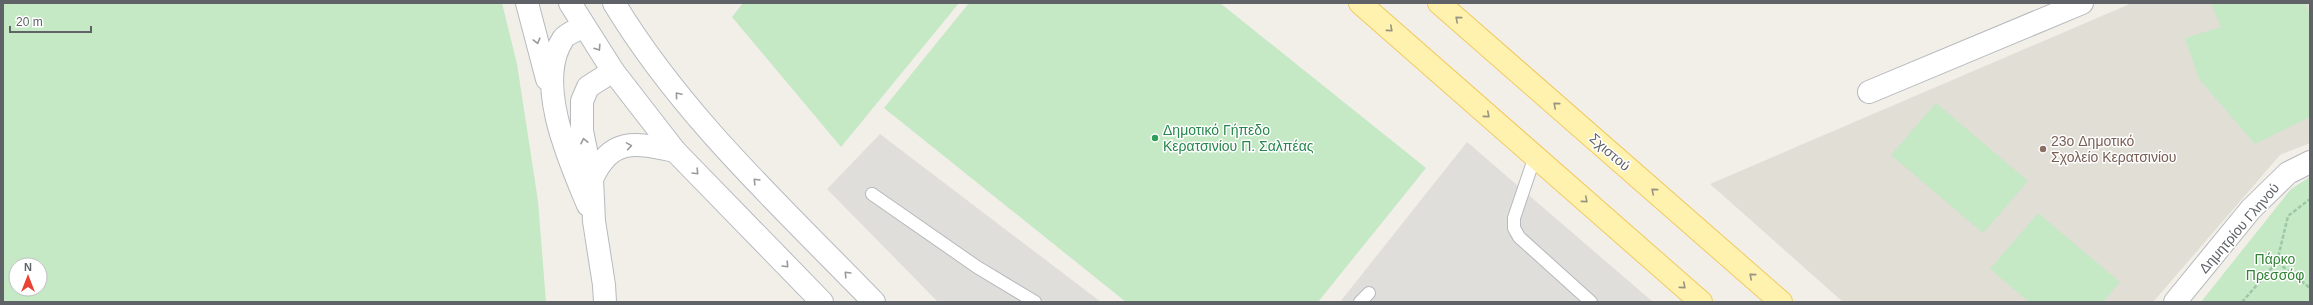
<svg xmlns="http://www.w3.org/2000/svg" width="2313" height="305" viewBox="0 0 2313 305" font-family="Arial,sans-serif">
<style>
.industrial{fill:#e0deda}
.education{fill:#e1ded6}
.green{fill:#c5e8c5;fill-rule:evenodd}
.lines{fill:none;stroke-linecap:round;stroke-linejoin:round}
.lane-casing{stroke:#b5b8bc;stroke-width:14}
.street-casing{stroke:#b5b8bc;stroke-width:24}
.secondary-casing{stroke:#b6babf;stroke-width:24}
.primary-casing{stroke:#f2c960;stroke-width:24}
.path{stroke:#9cc7a9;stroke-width:2.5;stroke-dasharray:4 2;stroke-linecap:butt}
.lane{stroke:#fff;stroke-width:12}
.street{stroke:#fff;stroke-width:22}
.secondary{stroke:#fff;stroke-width:22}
.primary{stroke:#fff2af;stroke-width:22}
.oneway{stroke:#979581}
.oneway2{stroke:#979a9d}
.leisure-dot{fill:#2e9e5b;stroke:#fff;stroke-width:1.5}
.education-dot{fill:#8d6e63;stroke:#fff;stroke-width:1.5}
.labels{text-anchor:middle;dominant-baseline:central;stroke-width:3;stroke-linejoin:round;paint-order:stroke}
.leisure-label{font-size:14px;fill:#27864d;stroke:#fff;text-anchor:start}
.education-label{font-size:14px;fill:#785e54;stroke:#fff;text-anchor:start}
.street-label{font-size:14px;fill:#5f6368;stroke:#fff}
.park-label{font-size:14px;fill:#348238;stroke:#fff}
</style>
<rect width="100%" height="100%" fill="#f1efe8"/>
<g class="industrial">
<polygon points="880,134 1101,302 938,302 827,189"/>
<polygon points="1467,142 1653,302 1340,302"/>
</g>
<polygon class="education" points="2132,3 2310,3 2310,143 2280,155 2153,302 1843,302 1710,184"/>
<g class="green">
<path d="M3 3H502L517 64 538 201 546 302H3ZM16 265H40V289H16Z"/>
<polygon points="743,3 959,3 841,147 732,17"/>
<polygon points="969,3 1220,3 1426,168 1318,302 1126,302 884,108"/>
<polygon points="2211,3 2305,3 2310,15 2310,117 2255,144 2199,79 2185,38 2221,27"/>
<polygon points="1936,103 2028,181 1983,233 1891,155"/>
<polygon points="2310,177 2310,302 2201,302 2291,189"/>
<polygon points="2038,213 2120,282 2103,302 2029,302 1990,269"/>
</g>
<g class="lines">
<g class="lane-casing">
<g id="lane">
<polyline points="1535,156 1514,218 1514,228 1519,237 1591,302"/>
<polyline points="872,194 977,267 1035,302"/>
<polyline points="1360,302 1369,293"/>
</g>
</g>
<g class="street-casing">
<g id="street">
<polyline points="1869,92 2082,3"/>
<polyline points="2175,302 2251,209 2288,173 2310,162"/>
</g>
</g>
<g class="secondary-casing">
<g id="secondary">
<polyline points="527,3 547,79"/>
<polyline points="570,3 613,71 675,151 822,302"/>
<path d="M614 3C683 117 782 207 874 302"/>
<path d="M584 26C578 30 567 33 563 39 534 83 570 162 588 205"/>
<path d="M592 179C611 136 636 143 675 151"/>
<polyline points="605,302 604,285 594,221 592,179 582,131 582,101 588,87 613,71"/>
</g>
</g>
<g class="primary-casing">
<g id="primary">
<polyline points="1360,3 1701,302"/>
<polyline points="1439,3 1781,302"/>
</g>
</g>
<g class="path">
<polyline points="2277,262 2288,216 2310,199"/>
<polyline points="2242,302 2277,262 2310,288"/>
</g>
<use href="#lane" class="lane"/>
<use href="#street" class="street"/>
<use href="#secondary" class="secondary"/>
<use href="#primary" class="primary"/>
</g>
<defs><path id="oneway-chevron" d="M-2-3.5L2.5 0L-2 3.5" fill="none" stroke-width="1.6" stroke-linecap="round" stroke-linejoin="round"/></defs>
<g class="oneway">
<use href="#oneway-chevron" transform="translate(1458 19) rotate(-139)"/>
<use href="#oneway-chevron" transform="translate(1390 29) rotate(41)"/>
<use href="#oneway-chevron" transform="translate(1556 105) rotate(-139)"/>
<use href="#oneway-chevron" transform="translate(1487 115) rotate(41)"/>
<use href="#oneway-chevron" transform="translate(1654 191) rotate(-139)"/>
<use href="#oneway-chevron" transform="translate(1585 200) rotate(41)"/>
<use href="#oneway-chevron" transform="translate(1752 276) rotate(-139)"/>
<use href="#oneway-chevron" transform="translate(1683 286) rotate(41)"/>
</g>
<g class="oneway2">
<use href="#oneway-chevron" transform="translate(537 41) rotate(75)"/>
<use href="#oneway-chevron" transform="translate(598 48) rotate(57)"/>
<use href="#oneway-chevron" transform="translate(678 95) rotate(-130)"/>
<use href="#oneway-chevron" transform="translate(584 141) rotate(-102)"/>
<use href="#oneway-chevron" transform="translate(629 146) rotate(-9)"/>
<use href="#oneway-chevron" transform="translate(696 172) rotate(46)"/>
<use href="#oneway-chevron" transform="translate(756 181) rotate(-134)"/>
<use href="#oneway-chevron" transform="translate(786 265) rotate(46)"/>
<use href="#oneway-chevron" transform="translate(847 274) rotate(-134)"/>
</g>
<circle class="leisure-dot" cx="1155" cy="138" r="4"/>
<circle class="education-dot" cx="2043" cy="149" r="4"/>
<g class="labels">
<g class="leisure-label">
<text x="1163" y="130">Δημοτικό Γήπεδο<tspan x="1163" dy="16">Κερατσινίου Π. Σαλπέας</tspan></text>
</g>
<g class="education-label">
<text x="2051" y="141">23o Δημοτικό<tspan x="2051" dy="16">Σχολείο Κερατσινίου</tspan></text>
</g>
<g class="street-label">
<text transform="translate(1610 152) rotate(41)">Σχιστού</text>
<text transform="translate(2239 228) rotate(-49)">Δημητρίου Γληνού</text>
</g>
<g class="park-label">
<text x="2275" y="259">Πάρκο<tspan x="2275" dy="16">Πρεσσόφ</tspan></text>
</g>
</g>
<rect width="2313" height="305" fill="none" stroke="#5f6368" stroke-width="8"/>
<g transform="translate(28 277)"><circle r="19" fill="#ffffff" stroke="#bfc1c3"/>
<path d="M0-3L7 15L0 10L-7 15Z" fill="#ea4335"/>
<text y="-6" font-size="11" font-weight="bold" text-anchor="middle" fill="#5f6368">N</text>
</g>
<path d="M10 26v6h81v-6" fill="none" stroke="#5f6368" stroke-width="2"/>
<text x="16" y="26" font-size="12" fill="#5f6368" stroke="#ffffff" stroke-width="3" paint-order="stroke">20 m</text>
</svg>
